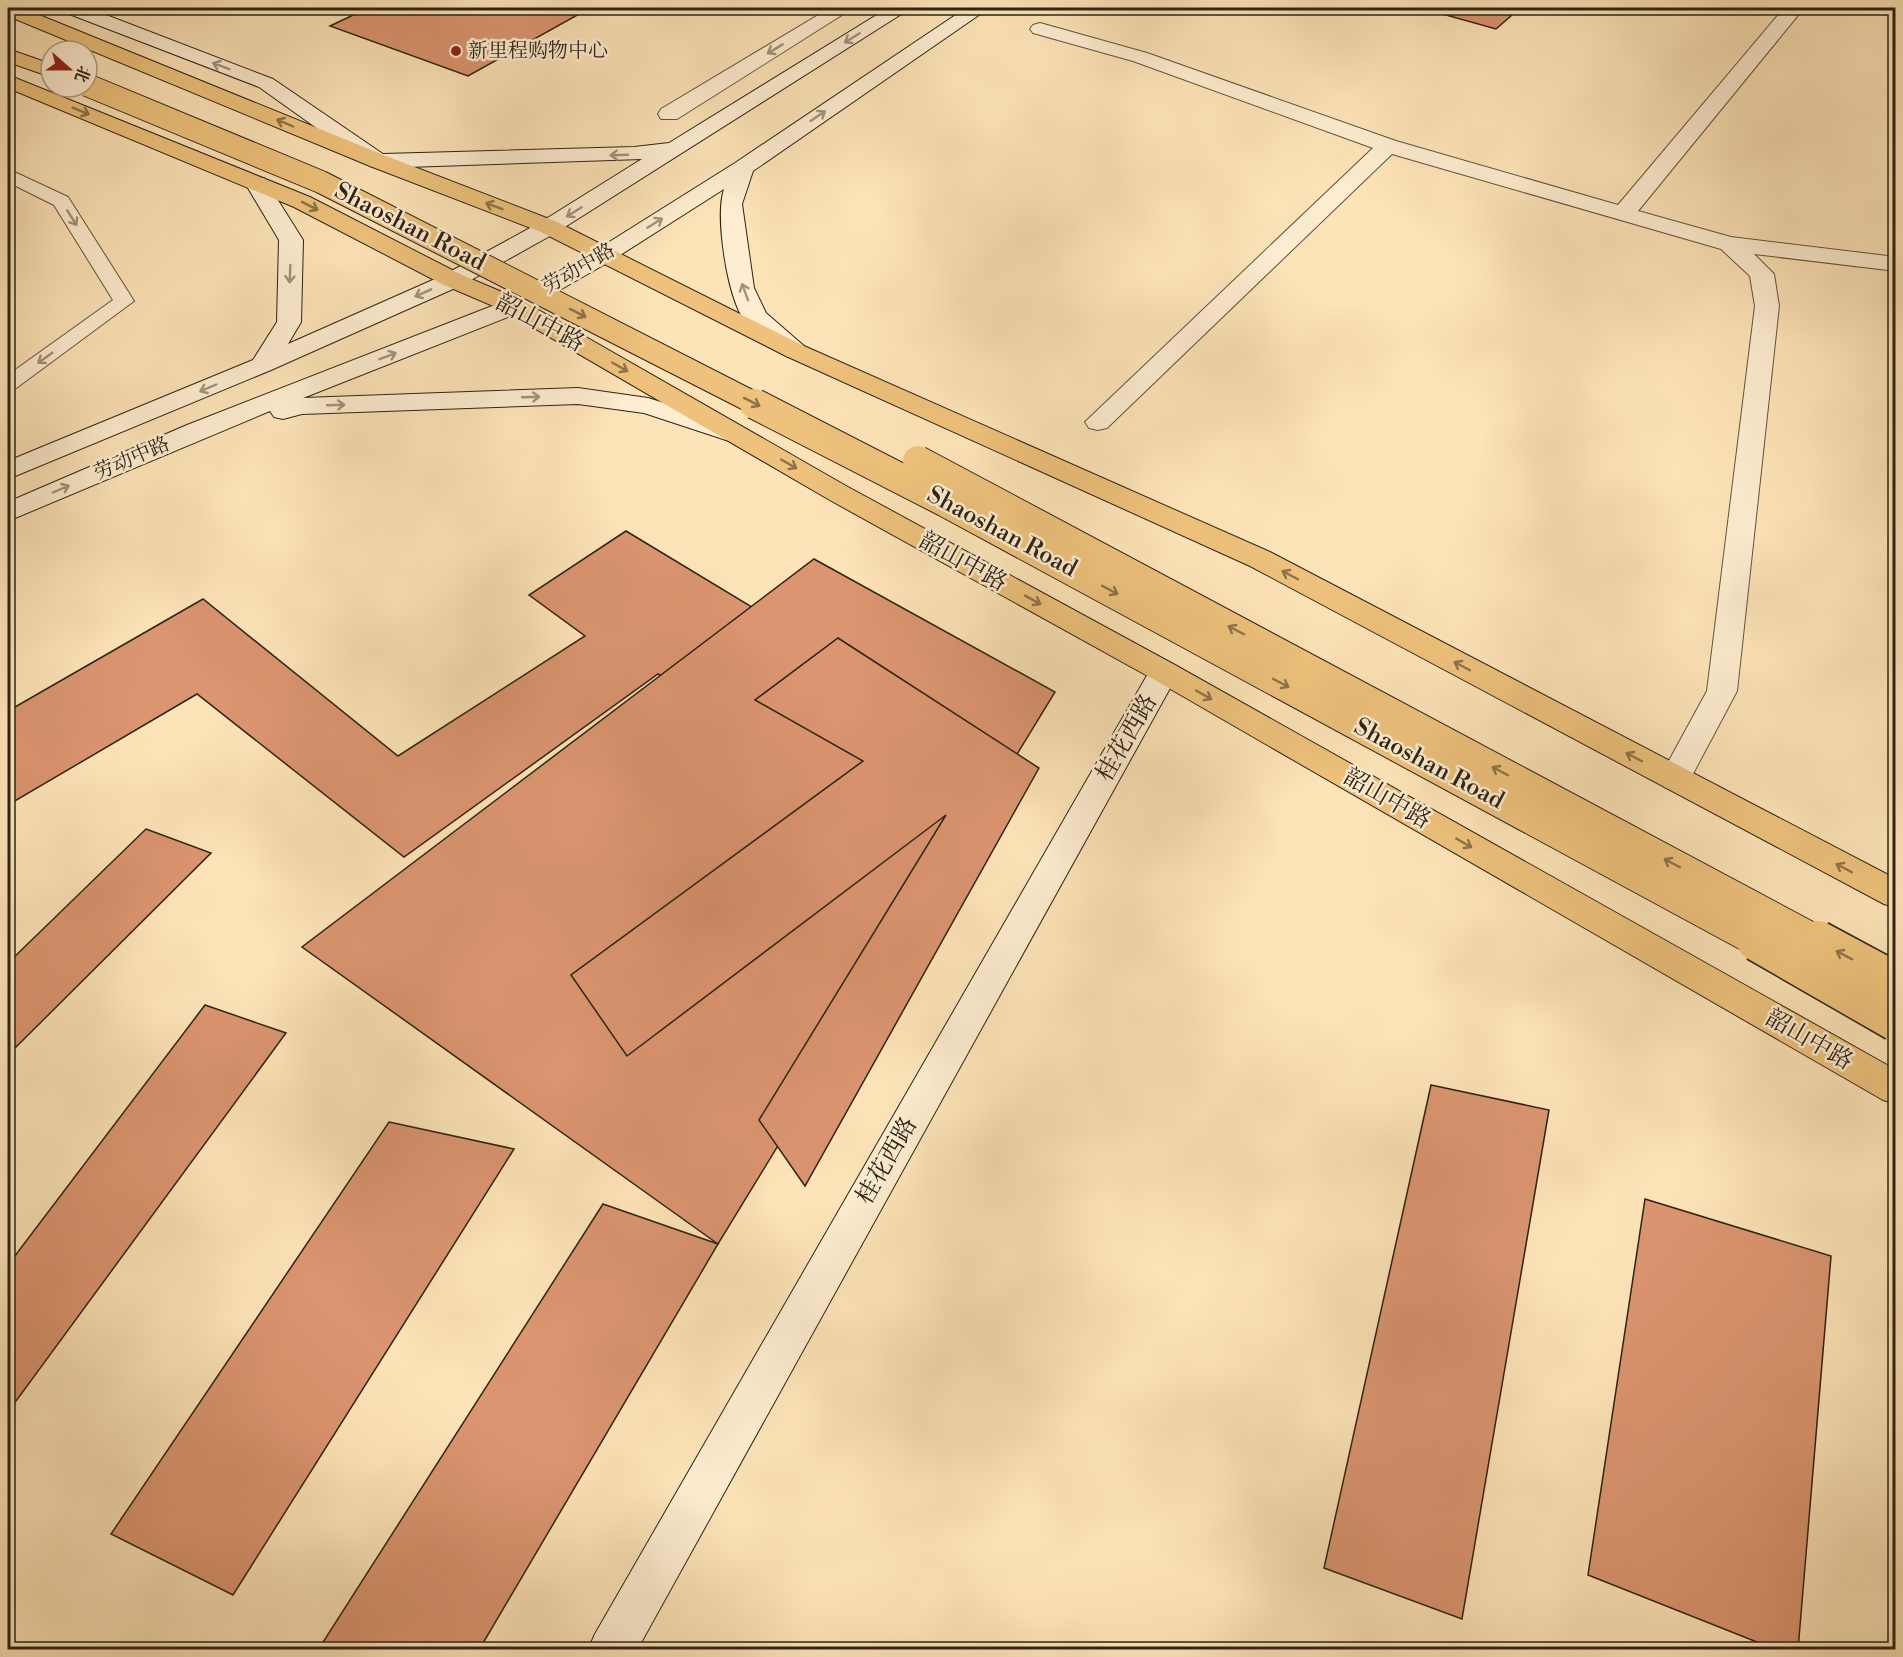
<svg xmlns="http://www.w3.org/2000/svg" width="1903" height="1657" viewBox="0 0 1903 1657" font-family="'Libre Bodoni','Noto Serif SC',serif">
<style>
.building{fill:#db9570;stroke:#2c2316;stroke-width:1.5}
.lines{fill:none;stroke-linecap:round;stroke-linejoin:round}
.lane-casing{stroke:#60533e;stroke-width:2}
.street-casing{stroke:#60533e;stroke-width:2}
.secondary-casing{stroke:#2c2316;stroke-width:2}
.primary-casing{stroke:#2c2316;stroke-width:2}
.lane{fill:#feedd1;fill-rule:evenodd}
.street{fill:#feedd1;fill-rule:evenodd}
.secondary{fill:#feedd1;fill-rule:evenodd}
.primary{fill:#eec27c;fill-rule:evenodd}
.primary-bridge-far2-casing{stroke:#2c2316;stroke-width:24;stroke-linecap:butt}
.primary-bridge-far1-casing{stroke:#2c2316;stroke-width:32;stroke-linecap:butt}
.primary-bridge-casing{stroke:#2c2316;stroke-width:43;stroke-linecap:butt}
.primary-bridge-far2{stroke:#eec27c;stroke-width:22}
.primary-bridge-far1{stroke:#eec27c;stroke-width:30}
.primary-bridge{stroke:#eec27c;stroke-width:40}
.oneway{stroke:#a0927d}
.oneway2{stroke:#8d7249}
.poi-dot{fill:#8f2418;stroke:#feedd1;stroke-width:2}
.labels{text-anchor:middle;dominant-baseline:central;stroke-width:5;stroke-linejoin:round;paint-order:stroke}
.far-poi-label{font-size:20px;fill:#2c2316;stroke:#feedd1;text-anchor:start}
.far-street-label{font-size:20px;fill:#2c2316;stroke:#feedd1}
.street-label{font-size:24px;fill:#2c2316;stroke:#feedd1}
</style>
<rect width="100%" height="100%" fill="#fde4b8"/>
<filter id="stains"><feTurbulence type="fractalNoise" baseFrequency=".00333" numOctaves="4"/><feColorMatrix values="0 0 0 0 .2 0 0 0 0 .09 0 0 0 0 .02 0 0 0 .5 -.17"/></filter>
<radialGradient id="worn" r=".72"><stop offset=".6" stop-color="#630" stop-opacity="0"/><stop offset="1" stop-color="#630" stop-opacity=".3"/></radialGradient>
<g class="building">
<polygon points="368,8 590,8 468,76 330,26"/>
<polygon points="1421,8 1520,8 1496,29"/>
<polygon points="626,531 800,636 704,702 658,674 404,857 197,694 8,805 8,711 203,599 398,756 585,636 529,595"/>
<polygon points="814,559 1055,692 718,1244 302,947"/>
<polygon points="838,638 1039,768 805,1186 759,1120 946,815 627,1056 571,975 863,761 755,700"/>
<polygon points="146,829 211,853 8,1055 8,963"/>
<polygon points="205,1005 286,1033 8,1412 8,1265"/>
<polygon points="1431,1085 1549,1110 1462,1619 1324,1568"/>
<polygon points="389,1122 514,1149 233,1595 111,1534"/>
<polygon points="1645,1199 1831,1256 1798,1650 1777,1650 1588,1575"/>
<polygon points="603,1204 718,1244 479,1650 318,1650"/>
</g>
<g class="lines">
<g class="lane-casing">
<polygon id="lane" points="8,169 68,197 134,301 15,389 8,391 8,375 113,300 54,205 8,182"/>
</g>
<g class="street-casing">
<g id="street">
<polygon points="830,8 853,8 677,119 661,119 658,114 661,109"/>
<polygon points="1784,8 1804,8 1638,211 1731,237 1896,257 1896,271 1754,254 1774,274 1779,306 1737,691 1686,787 1675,791 1664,787 1659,779 1707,691 1755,306 1750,276 1721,249 1392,154 1107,428 1098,430 1089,428 1085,422 1373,148 1133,61 1033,33 1030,29 1033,25 1040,23 1147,53 1396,141 1618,205"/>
</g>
</g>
<g class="secondary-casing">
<g id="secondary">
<polygon points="61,8 88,8 273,79 383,154 634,147 669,143 888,8 911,8 557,232 462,285 271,370 8,479 8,461 253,360 277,322 279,240 245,183 248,178 264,178 303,240 301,322 288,344 444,275 541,222 642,159 378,168 370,166 259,87 64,12"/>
<path d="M966 8H989L753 171 742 204 754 288 766 313 804 346 808 351 804 356 795 359 786 356C773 345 754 334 744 320 727 295 715 217 724 189L614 259 523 311 303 398 578 388 648 398 744 428 748 434 744 440 735 442 726 440 644 413 578 404 302 414 283 419 274 417 270 411 8 521V502L187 425 505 301 598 249 735 163Z"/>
<polygon points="1164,662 1175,665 1179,672 637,1650 588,1650 595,1634 1149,672 1153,665"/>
</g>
</g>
<g class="primary-casing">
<g id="primary">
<polygon points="8,8 22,8 386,156 557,222 804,346 1270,552 1896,879 1896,908 1884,904 1250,566 786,356 541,232 370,166 8,16"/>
<polygon points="8,49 51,64 51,77 8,62"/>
<polygon points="8,75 310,197 462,275 523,301 848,487 1175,665 1896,1070 1896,1104 1883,1100 1153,679 828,499 505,311 444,285 294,207 8,88"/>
</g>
</g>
<use href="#lane" class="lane"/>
<use href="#street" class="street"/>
<use href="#secondary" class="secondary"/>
<use href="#primary" class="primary"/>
<g class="primary-bridge-far2-casing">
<polyline id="primary-bridge-far2" points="87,85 321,182 758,405"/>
</g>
<g class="primary-bridge-far1-casing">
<g id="primary-bridge-far1">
<polyline points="755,404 946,502 1760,943"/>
<polyline points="918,461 1821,943"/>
</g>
</g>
<g class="primary-bridge-casing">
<g id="primary-bridge">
<polyline points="1757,941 1896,1021"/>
<polyline points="1818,941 1896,983"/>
</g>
</g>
<use href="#primary-bridge-far2" class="primary-bridge-far2"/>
<use href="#primary-bridge-far1" class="primary-bridge-far1"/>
<use href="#primary-bridge" class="primary-bridge"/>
</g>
<defs><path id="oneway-shaft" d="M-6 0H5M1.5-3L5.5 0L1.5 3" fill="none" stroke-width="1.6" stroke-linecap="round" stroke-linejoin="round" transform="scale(1.5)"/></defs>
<g class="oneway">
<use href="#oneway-shaft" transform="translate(852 38) rotate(148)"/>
<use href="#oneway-shaft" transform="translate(775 49) rotate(149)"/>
<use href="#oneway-shaft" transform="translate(221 66) rotate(-159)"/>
<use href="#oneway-shaft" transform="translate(818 116) rotate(-34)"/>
<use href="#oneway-shaft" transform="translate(619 155) rotate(178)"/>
<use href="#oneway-shaft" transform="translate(574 212) rotate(148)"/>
<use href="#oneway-shaft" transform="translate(72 218) rotate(58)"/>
<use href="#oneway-shaft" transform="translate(655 223) rotate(-32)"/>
<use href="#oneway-shaft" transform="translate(290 274) rotate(92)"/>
<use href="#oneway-shaft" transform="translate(745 292) rotate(-110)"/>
<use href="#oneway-shaft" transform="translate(423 293) rotate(156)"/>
<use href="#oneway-shaft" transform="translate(388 356) rotate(-21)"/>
<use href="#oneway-shaft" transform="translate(45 358) rotate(144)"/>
<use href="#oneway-shaft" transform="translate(208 388) rotate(157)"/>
<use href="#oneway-shaft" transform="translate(531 397) rotate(-2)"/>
<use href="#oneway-shaft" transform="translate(336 405) rotate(-2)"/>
<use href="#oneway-shaft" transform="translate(61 489) rotate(-23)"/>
</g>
<g class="oneway2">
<use href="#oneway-shaft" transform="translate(81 111) rotate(22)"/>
<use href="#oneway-shaft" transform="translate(285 123) rotate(-157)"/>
<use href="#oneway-shaft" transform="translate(310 206) rotate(27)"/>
<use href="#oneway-shaft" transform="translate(494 206) rotate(-159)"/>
<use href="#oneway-shaft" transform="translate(578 313) rotate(27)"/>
<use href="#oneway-shaft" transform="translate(620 367) rotate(30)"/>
<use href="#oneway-shaft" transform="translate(752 402) rotate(27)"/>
<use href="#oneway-shaft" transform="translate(789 464) rotate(30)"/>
<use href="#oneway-shaft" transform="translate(1290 575) rotate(-152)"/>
<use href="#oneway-shaft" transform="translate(1110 590) rotate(28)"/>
<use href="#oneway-shaft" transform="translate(1033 600) rotate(29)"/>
<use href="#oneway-shaft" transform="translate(1236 630) rotate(-152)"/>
<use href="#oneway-shaft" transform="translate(1462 666) rotate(-152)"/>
<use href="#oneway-shaft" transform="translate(1281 683) rotate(28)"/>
<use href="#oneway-shaft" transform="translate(1204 695) rotate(30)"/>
<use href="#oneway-shaft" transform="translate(1634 757) rotate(-152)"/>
<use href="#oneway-shaft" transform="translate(1500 771) rotate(-152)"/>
<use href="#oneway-shaft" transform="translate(1464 843) rotate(30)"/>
<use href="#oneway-shaft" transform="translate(1672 863) rotate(-152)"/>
<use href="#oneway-shaft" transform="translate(1844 868) rotate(-152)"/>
<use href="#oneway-shaft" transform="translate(1844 955) rotate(-152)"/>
</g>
<circle class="poi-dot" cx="456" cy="51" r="6"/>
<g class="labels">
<g class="far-poi-label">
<text x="468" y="51">新里程购物中心</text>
</g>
<g class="far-street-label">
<text transform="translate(579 269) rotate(-30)">劳动中路</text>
<text transform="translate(132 459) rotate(-23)">劳动中路</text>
</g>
<g class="street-label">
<text transform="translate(410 227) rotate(27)">Shaoshan Road</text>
<text transform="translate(540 323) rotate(28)">韶山中路</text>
<text transform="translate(1002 532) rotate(28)">Shaoshan Road</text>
<text transform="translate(963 562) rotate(29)">韶山中路</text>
<text transform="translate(1127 738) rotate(-60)">桂花西路</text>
<text transform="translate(1429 764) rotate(28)">Shaoshan Road</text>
<text transform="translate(1387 799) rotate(30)">韶山中路</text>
<text transform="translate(1809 1040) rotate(30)">韶山中路</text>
<text transform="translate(887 1161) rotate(-60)">桂花西路</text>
</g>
</g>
<rect width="1903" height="1657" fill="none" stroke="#fde4b8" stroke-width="30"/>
<rect x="9" y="9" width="1885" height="1639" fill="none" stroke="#2c2316" stroke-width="3"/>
<rect x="15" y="15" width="1873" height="1627" fill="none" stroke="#2c2316" stroke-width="1.5"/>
<g transform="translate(69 69) rotate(111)"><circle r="28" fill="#feedd1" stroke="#aa9c86" stroke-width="1.5"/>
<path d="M0-4.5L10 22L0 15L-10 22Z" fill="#8f2418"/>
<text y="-9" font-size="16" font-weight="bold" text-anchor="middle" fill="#2c2316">北</text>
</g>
<rect width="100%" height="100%" filter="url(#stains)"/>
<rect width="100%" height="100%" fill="url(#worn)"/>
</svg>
